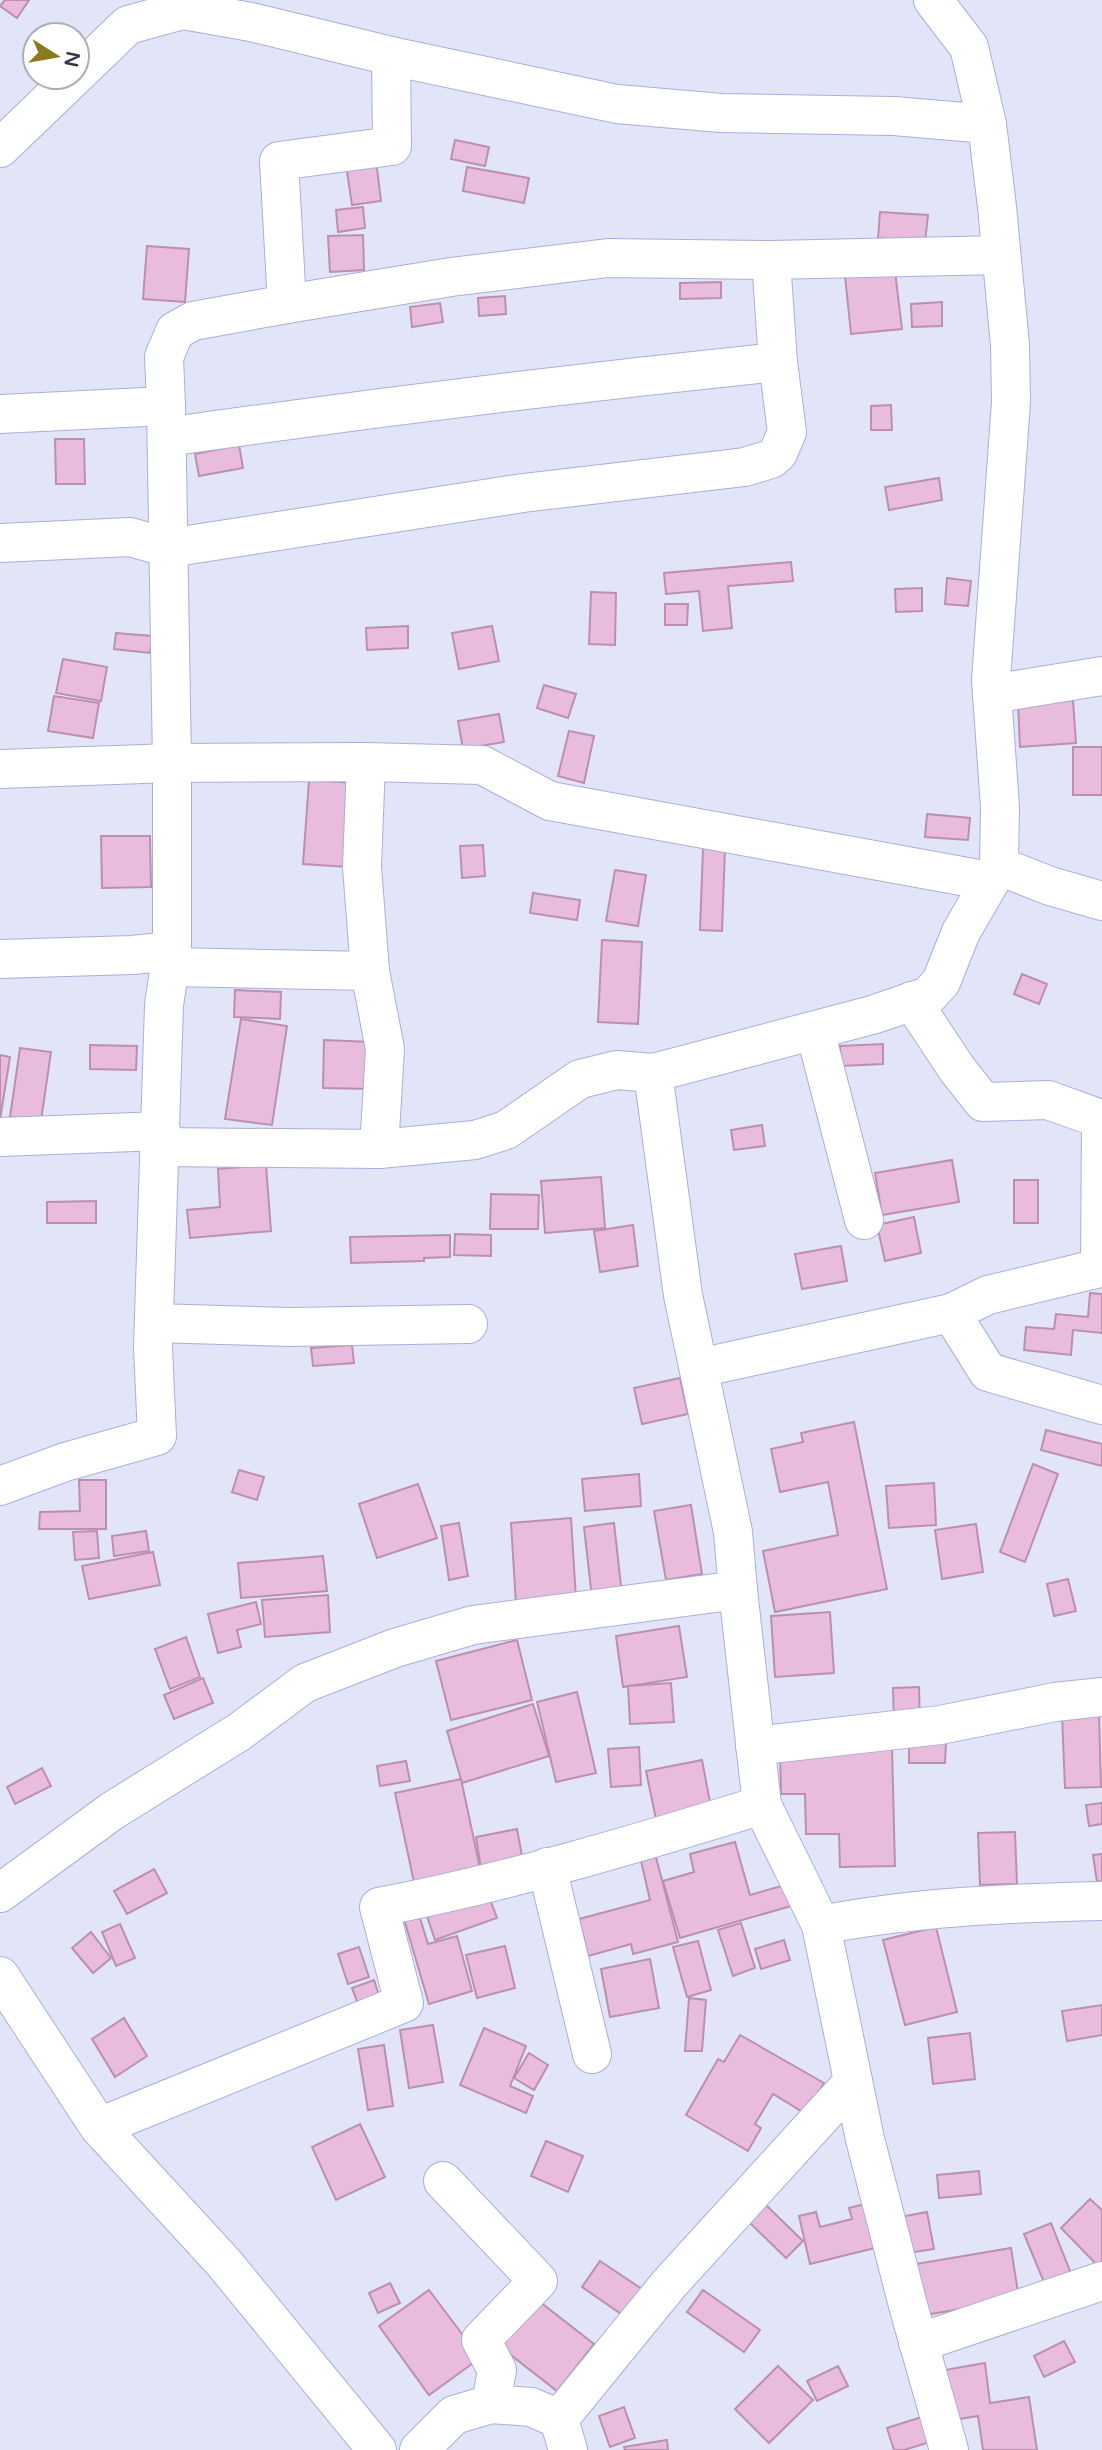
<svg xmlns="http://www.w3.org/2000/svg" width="1102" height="2450" viewBox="0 0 1102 2450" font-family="'Varela Round',sans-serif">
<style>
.building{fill:#e9bcdb;stroke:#bb90ae;stroke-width:2}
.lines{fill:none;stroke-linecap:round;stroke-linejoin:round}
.minor-casing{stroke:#a8afdd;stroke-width:40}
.minor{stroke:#fff;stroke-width:38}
</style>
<rect width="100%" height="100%" fill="#e2e5f8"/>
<g class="building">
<polygon points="5,0 29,0 17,18 0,6"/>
<polygon points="455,140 489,147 485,166 451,159"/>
<polygon points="376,160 381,201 352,205 346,165"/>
<polygon points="467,167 529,178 524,203 463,191"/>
<polygon points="363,207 365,228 338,232 336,210"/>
<polygon points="880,212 928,215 925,242 878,238"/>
<polygon points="363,235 364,270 330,272 328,236"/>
<polygon points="147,246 189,249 185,302 143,299"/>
<polygon points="895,271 902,329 851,334 845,276"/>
<polygon points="721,282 721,298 680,299 680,283"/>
<polygon points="505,296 506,314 479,316 478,298"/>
<polygon points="942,302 942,326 912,327 911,304"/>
<polygon points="440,303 443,322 412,327 410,307"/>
<polygon points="891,405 892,430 871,430 871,406"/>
<polygon points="55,439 84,439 85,484 56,484"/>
<polygon points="239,445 243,468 199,476 195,454"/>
<polygon points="939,478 942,500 889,510 885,487"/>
<polygon points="791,562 793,581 728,586 732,628 703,631 699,591 666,594 664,573"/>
<polygon points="947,578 971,581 968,606 945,604"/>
<polygon points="922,588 922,611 896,612 895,589"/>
<polygon points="591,592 616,593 615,645 589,644"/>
<polygon points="665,604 688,604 687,625 665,625"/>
<polygon points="408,626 408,648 367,650 366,628"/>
<polygon points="492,626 499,661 459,669 452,633"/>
<polygon points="116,633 152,636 150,653 114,649"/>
<polygon points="63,659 107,667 101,701 56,693"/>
<polygon points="544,685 576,694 568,718 537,708"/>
<polygon points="54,696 99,703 93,738 48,731"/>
<polygon points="1073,700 1076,743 1020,747 1018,704"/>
<polygon points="499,714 504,742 463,749 458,721"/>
<polygon points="569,731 594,736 584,783 558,776"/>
<rect x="1073" y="747" width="29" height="48"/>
<polygon points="309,780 354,783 348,867 303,864"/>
<polygon points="927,814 970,818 968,840 925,837"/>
<polygon points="101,836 150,836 151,887 102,888"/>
<polygon points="483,845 485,876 462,878 460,846"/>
<polygon points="703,848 725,848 722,931 700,930"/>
<polygon points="615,870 646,875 638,926 606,921"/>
<polygon points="533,893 580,900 577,920 530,913"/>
<polygon points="602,940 642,942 638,1024 598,1022"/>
<polygon points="1022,974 1047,984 1039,1004 1014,994"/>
<polygon points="235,990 281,992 280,1019 234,1017"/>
<polygon points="241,1019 287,1026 272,1125 225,1119"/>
<polygon points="324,1040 371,1042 369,1089 323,1088"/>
<polygon points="883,1044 883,1064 841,1066 840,1046"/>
<polygon points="90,1045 137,1046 136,1070 90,1069"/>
<polygon points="20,1048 51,1052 41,1121 10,1117"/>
<polygon points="0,1055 10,1057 0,1120"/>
<polygon points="762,1125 765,1146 734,1150 731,1130"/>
<polygon points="952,1160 959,1202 882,1215 875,1173"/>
<polygon points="266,1165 271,1231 190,1238 187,1210 220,1207 218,1169"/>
<polygon points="601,1177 605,1228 545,1233 541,1181"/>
<rect x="1014" y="1180" width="24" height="43"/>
<polygon points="491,1194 539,1195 538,1229 490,1229"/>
<polygon points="96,1201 96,1223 47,1223 47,1202"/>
<polygon points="914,1217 921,1253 885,1261 877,1225"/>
<polygon points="633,1225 638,1266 600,1272 594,1231"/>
<polygon points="455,1234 491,1235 491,1256 454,1255"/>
<polygon points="450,1235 450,1257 424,1258 424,1261 351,1263 350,1237"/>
<polygon points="841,1246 847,1281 802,1289 795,1254"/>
<polygon points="1090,1293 1102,1294 1102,1333 1073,1330 1071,1355 1024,1350 1026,1327 1054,1329 1056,1314 1088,1317"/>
<polygon points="352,1345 354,1363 313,1366 311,1348"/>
<polygon points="680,1378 688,1414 642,1424 634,1388"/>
<polygon points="854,1422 887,1589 775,1612 763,1551 838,1535 828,1482 780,1492 771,1449 803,1442 801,1433"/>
<polygon points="1046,1430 1102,1444 1102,1466 1041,1450"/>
<polygon points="1033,1464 1058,1474 1025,1562 1000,1552"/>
<polygon points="239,1470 264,1477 257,1500 232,1492"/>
<polygon points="639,1474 641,1506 585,1511 582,1479"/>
<polygon points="79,1480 106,1480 106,1529 39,1529 40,1512 80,1511"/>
<polygon points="934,1483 936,1525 889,1528 886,1486"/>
<polygon points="418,1484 437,1538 377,1558 359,1504"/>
<polygon points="691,1505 702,1574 666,1580 654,1511"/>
<polygon points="571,1518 576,1599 516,1604 511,1523"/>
<polygon points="459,1523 468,1576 449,1580 441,1526"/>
<polygon points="614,1523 622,1595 592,1598 584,1527"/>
<polygon points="976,1524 983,1572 942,1579 935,1530"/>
<polygon points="97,1531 99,1558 75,1560 73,1532"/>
<polygon points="146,1531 149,1551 114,1556 112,1536"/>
<polygon points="153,1552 160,1585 89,1599 82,1566"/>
<polygon points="323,1556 327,1591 241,1598 238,1563"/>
<polygon points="1068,1579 1076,1611 1054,1616 1047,1584"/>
<polygon points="328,1595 330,1632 265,1637 262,1600"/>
<polygon points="256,1602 261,1624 237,1630 241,1647 218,1653 208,1614"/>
<polygon points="830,1612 834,1673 775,1677 771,1616"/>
<polygon points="679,1626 687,1677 623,1687 616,1636"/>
<polygon points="186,1637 200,1677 170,1689 155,1649"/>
<polygon points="517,1640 532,1700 451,1720 436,1661"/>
<polygon points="203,1678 213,1703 174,1719 164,1695"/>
<polygon points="671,1683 674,1722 630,1724 628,1686"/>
<polygon points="919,1687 920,1726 894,1727 893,1688"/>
<polygon points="577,1692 596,1773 556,1782 537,1702"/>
<polygon points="533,1704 549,1756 462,1783 447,1731"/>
<polygon points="1099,1714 1101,1787 1065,1788 1062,1715"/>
<polygon points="909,1743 946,1743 945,1763 909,1763"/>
<polygon points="639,1747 641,1785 611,1787 608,1749"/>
<polygon points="892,1747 895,1866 840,1867 839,1834 806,1834 805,1794 781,1794 780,1749"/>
<polygon points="702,1760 712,1813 657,1824 646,1771"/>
<polygon points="406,1761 410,1781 380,1786 377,1766"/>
<polygon points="42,1768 51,1786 15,1804 7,1787"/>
<polygon points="461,1779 481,1873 415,1887 395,1793"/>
<polygon points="1102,1803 1102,1824 1089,1826 1086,1805"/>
<polygon points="517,1829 523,1861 481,1869 476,1837"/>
<polygon points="1015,1832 1017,1884 980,1885 978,1833"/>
<polygon points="735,1842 750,1895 785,1885 791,1906 680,1938 663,1881 694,1872 690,1854"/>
<polygon points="1102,1854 1102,1881 1097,1882 1093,1855"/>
<polygon points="656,1857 678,1942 633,1954 631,1944 588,1956 579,1919 650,1900 641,1861"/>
<polygon points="154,1869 167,1893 127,1914 114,1891"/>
<polygon points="488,1894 497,1918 435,1940 427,1916"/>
<polygon points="419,1915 428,1944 457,1936 472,1991 429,2004 404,1919"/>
<polygon points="741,1923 755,1968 733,1976 718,1930"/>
<polygon points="120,1924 135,1958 116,1966 102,1932"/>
<polygon points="936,1927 957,2012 905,2025 883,1940"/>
<polygon points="91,1932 111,1958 93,1973 72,1948"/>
<polygon points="784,1940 790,1960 761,1969 755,1949"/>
<polygon points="698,1941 711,1990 687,1997 673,1947"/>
<polygon points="505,1946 515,1988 477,1998 466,1955"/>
<polygon points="359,1947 369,1977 348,1984 338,1954"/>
<polygon points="650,1959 659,2008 610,2017 601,1969"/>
<polygon points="374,1980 382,2005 361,2012 352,1988"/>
<polygon points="689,1998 706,2000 702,2051 685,2051"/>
<polygon points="1102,2005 1102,2035 1067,2041 1062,2011"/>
<polygon points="124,2018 147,2056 115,2077 92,2039"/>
<polygon points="433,2025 443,2082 409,2088 400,2030"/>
<polygon points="484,2028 526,2046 510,2086 533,2096 526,2113 460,2085"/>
<polygon points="970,2033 975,2079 933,2084 928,2038"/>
<polygon points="740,2035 824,2083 806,2114 773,2094 755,2124 761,2128 748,2151 686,2115 718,2059 724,2062"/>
<polygon points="384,2045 393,2106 368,2110 358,2049"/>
<polygon points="529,2053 548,2065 534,2090 514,2078"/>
<polygon points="360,2124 385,2177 336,2200 312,2147"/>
<polygon points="546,2141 583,2156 568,2192 531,2176"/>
<polygon points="979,2171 981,2194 939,2198 937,2175"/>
<polygon points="1090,2199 1102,2210 1102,2270 1061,2228"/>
<polygon points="872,2202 883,2246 810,2264 799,2216 816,2212 820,2227 852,2219 849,2208"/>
<polygon points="766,2205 803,2241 786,2258 749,2222"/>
<polygon points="927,2212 934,2249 901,2254 895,2218"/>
<polygon points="1051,2223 1072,2276 1046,2287 1024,2234"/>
<polygon points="1011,2248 1019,2299 925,2315 916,2264"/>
<polygon points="600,2261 645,2291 627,2318 582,2287"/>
<polygon points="390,2283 400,2303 378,2313 369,2293"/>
<polygon points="429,2290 480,2358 429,2395 379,2326"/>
<polygon points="703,2290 760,2330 744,2352 687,2312"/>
<polygon points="531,2295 594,2344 557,2391 494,2342"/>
<polygon points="1064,2341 1075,2362 1044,2377 1034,2356"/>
<polygon points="985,2363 990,2403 1029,2397 1037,2450 983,2450 978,2416 953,2420 945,2370"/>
<polygon points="778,2366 813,2400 769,2443 735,2409"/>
<polygon points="838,2366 848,2386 817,2401 807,2381"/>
<polygon points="624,2407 635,2438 610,2447 599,2416"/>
<polygon points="925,2416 933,2441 904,2450 894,2450 887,2428"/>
<polygon points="667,2440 668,2450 625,2450 624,2447"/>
</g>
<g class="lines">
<g class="minor-casing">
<g id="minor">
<polyline points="77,74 128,25 183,10 251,22 391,56"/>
<polyline points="0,148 74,77"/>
<polyline points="287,304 451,277 608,258 771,260 1001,255"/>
<polyline points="166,406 164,357 175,331 193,321 287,304 279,161 392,146 391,56 617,104 721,113 894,116 987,124"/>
<polyline points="0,414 166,406 172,763 172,951 164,1005 153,1347 157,1436 65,1462 0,1486"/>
<path d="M167 437C370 408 574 383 778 362"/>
<polyline points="0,543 130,537 169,548 523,493 745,467 771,459 778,453 787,432 778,362 771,260"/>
<polyline points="992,694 1102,676"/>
<polyline points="0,769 172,763 366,762 482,765 550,801 989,881"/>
<polyline points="999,866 1050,886 1102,901"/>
<polyline points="0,959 132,955 172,951"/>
<polyline points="170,967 370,971 362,867 366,762"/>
<polyline points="912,1001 957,1069 983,1102 1048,1100 1101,1119 1100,1268 988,1295 951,1313"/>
<polyline points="815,1031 864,1220"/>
<polyline points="0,1137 161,1131"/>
<polyline points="160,1147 379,1149 385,1049 370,971"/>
<polyline points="379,1149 475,1140 506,1130 580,1079 617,1070 653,1073"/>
<polyline points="154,1323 290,1327 468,1324"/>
<polyline points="699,1368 951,1313 988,1372 1102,1405"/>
<polyline points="738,1590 733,1532 683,1295 653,1073 872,1015 928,996 941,982 961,932 999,866 1000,807 991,680 1011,402 1010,345 997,207 987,124 969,47 933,0"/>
<polyline points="755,1746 940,1725 1055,1702 1102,1697"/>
<polyline points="762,1805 821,1925"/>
<polyline points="547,1867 592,2054"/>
<path d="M0 1893 112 1811 239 1732 305 1683 395 1648 473 1625 738 1590 762 1805C636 1844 509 1882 379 1907L404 2003 99 2127 0 1976"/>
<polyline points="99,2127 224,2263 377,2450"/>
<polyline points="443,2181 538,2281 481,2340 497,2370 491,2404"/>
<polyline points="918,2343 1102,2281"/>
<polyline points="419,2450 454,2415 491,2404 531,2407 559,2419"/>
<polyline points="568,2450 559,2419 669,2284 853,2082"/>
<path d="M949 2450 909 2309 865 2139 821 1925C914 1907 1008 1903 1102 1901"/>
</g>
</g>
<use href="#minor" class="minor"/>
</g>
<g transform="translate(56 56) rotate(101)"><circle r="33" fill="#ffffff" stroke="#adaeb5" stroke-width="2"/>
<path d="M0-5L12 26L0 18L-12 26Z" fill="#8b791e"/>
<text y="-10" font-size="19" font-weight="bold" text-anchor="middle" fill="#323547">N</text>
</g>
</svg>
